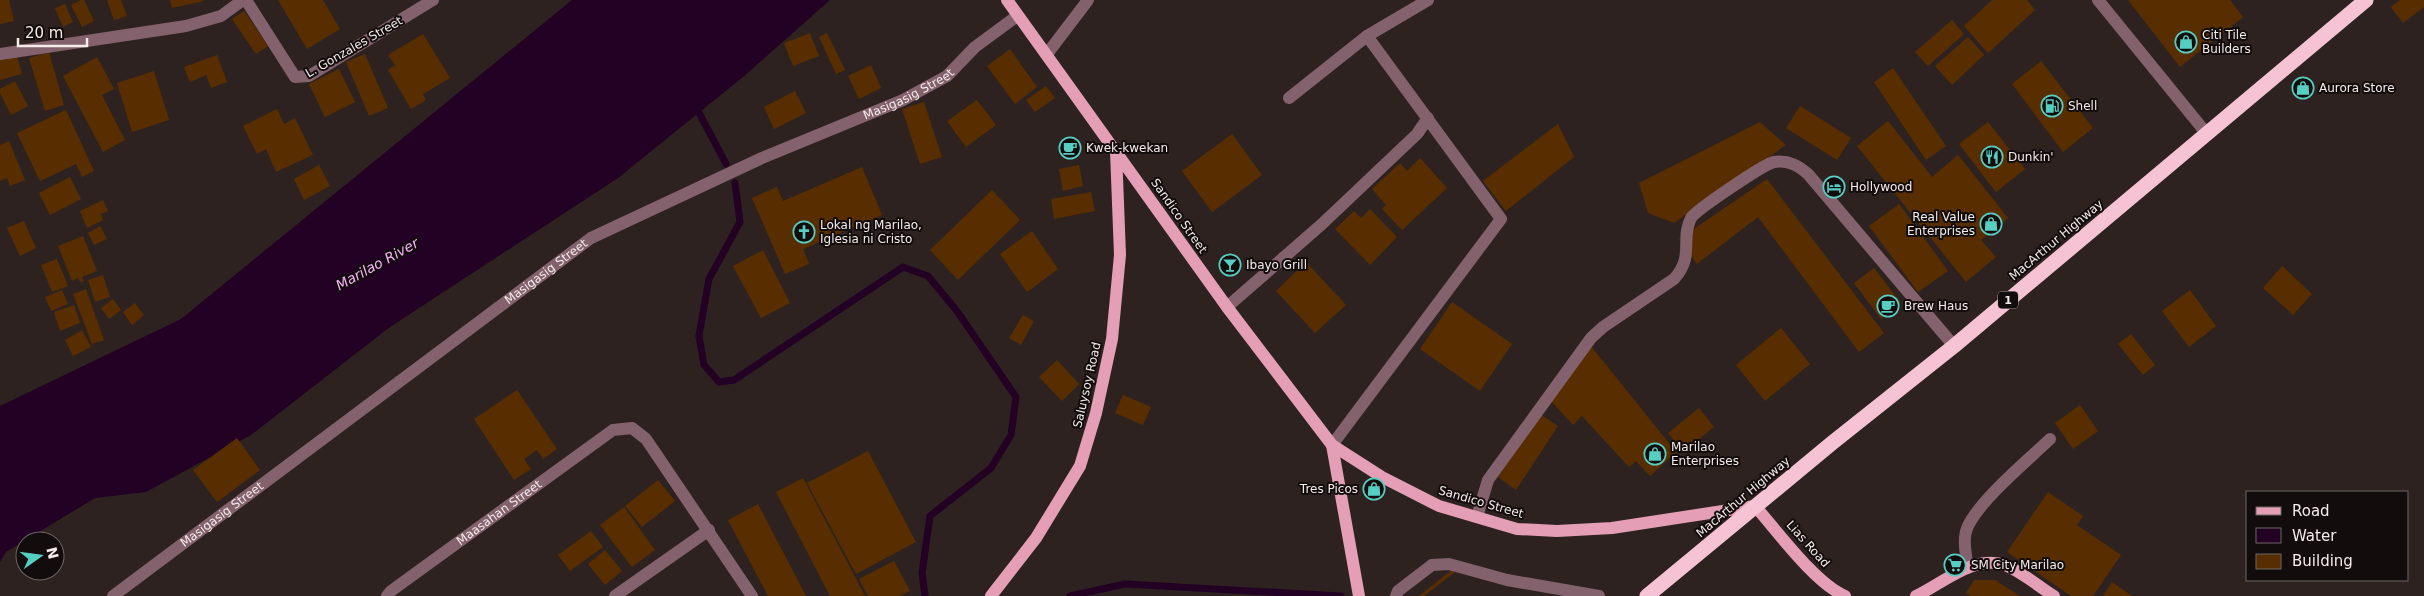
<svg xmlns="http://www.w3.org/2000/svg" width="2424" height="596" viewBox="0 0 2424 596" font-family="'DejaVu Sans',sans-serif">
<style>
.water{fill:#230125}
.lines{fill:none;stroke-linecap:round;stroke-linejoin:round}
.stream{stroke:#230125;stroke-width:7}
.building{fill:#582e00}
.minor{stroke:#84626d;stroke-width:12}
.major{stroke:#e49fb6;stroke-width:12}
.highway{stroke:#f5c3d3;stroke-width:15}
.labels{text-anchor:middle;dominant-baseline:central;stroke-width:4;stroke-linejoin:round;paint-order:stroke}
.shield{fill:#120d0c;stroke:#b0a8a7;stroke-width:1}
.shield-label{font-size:11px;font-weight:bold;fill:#f4ebea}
.poi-label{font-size:12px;fill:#f4ebea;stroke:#120d0c;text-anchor:start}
.street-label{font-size:12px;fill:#f4ebea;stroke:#120d0c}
.water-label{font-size:14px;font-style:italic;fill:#fdb1fe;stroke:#120d0c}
</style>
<rect width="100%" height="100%" fill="#2e2220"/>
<polygon class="water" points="572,0 830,0 743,77 618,178 390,327 251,435 146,492 95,498 6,552 0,562 0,406 181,319"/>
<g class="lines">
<g class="stream">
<polyline points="695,105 726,164"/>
<polyline points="735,183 740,222 709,279 699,336 704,365 719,382 734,380 903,267 928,276 957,311 1016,397 1011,435 991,468 930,516 922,573 925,596"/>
<polyline points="1070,596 1125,584 1341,596"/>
</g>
</g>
<g class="building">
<polygon points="0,0 9,0 14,21 0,24"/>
<polygon points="81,0 84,0 94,21 82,27 71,5"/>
<polygon points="107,0 121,0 127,16 114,20"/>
<polygon points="170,0 203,0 204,1 172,8"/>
<polygon points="278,0 323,0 340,29 307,49"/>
<polygon points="1992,0 2027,0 2035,10 1988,53 1964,26"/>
<polygon points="2128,0 2230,0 2243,17 2180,67"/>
<polygon points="2400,0 2424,0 2424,7 2403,23 2391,7"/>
<polygon points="65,4 73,22 63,27 55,8"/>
<polygon points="244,11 268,46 256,54 232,19"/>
<polygon points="1952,20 1964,34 1928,66 1915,52"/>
<polygon points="810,33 819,56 793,66 784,43"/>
<polygon points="827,33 845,70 836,74 819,37"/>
<polygon points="423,34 450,78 423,94 426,100 411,109 388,70 395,65 388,55"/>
<polygon points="1968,37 1984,55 1952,85 1935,66"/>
<polygon points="1010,49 1037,87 1015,104 987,66"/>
<polygon points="49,52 64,105 45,111 29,58"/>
<polygon points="16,53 22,74 0,80 0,57"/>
<polygon points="365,54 388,108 369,116 346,62"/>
<polygon points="217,55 227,82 211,88 206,75 190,82 184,67"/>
<polygon points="97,57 114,89 102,95 125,140 103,152 63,76"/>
<polygon points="2041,61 2093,128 2063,152 2012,84"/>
<polygon points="871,65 881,88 859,99 848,76"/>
<polygon points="1893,68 1946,146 1926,160 1874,82"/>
<polygon points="339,69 355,102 325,117 309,84"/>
<polygon points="154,71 169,120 132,132 117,83"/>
<polygon points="15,81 28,106 11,115 0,93 0,89"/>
<polygon points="1046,86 1055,98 1035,112 1026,100"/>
<polygon points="795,91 806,113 774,129 764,107"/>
<polygon points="977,100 996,125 966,147 947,121"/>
<polygon points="924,102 942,157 920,164 902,109"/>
<polygon points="1800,106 1851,138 1837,160 1786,128"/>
<polygon points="277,109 284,124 295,118 313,155 276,172 266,149 257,154 243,126"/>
<polygon points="66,110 94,171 82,177 76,164 40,181 17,133"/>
<polygon points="1888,121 1932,177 1958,155 2008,218 1981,240 1996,257 1966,282 1857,146"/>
<polygon points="1760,122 1786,145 1674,223 1648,213 1639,183"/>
<polygon points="1988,122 2025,169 1996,192 1959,144"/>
<polygon points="1558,124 1574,157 1506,211 1483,181"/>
<polygon points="1232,134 1262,175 1212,212 1182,171"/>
<polygon points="9,141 25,180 10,186 7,178 0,181 0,145"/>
<polygon points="1420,158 1447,188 1402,230 1382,209 1386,205 1372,189 1400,163 1407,171"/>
<polygon points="319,165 330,186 304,200 294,179"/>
<polygon points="1079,165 1083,186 1063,191 1059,169"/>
<polygon points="862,167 882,215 803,249 809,264 785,274 752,198 777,187 783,201"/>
<polygon points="70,177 81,199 50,215 39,193"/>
<polygon points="1767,179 1884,333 1859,352 1758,217 1697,264 1679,239"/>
<polygon points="992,190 1020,220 958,280 930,250"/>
<polygon points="1091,192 1095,211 1054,219 1051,199"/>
<polygon points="103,200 108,211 101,214 103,220 87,228 80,211"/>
<polygon points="1899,204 1948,271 1918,292 1869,226"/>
<polygon points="1370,209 1397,237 1370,265 1335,229 1354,211 1361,218"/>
<polygon points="24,221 36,248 20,256 7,228"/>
<polygon points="100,226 107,239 94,245 88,233"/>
<polygon points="1032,231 1058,269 1027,292 1000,254"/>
<polygon points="83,236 97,271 82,277 84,281 81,282 77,278 72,281 58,246"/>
<polygon points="763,250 790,303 761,318 733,266"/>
<polygon points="57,259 68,286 52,292 41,265"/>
<polygon points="1306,262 1346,305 1315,333 1276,291"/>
<polygon points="2282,266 2312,294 2293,315 2263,288"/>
<polygon points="1874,268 1901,303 1881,319 1854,283"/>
<polygon points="103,275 110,297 95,302 88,280"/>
<polygon points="86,289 104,340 92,344 73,294"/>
<polygon points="62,290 68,304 51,311 45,297"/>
<polygon points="2190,290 2216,326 2189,347 2162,311"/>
<polygon points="113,299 121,310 109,319 101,308"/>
<polygon points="1452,302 1512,344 1480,391 1420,349"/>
<polygon points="135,303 144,315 132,325 123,312"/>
<polygon points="74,305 80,323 60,331 54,312"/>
<polygon points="1023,315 1034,321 1021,345 1009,338"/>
<polygon points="1781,328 1810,364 1765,401 1736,365"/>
<polygon points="82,330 91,347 73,356 65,340"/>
<polygon points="2131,334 2155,365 2143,375 2118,344"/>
<polygon points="1590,345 1676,452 1650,476 1636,461 1629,467 1582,416 1573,425 1551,401"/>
<polygon points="1057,360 1079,384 1062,401 1039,377"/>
<polygon points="517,390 557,449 543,459 537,450 524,459 531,469 514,480 474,419"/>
<polygon points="1123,395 1151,407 1143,425 1115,413"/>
<polygon points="2080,405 2098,431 2073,449 2055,423"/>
<polygon points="1699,408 1714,427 1683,452 1668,433"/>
<polygon points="1540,414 1558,426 1516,490 1498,477"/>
<polygon points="237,438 260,470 217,502 193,470"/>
<polygon points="868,451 916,542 856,574 807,483"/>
<polygon points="803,478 865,596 830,596 776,492"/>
<polygon points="658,480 675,501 642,527 625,506"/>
<polygon points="2048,492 2083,516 2077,525 2121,555 2093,596 2071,596 2007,552"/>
<polygon points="758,504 806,596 768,596 728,520"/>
<polygon points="624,507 655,550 632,567 600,525"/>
<polygon points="591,531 603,547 570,571 558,555"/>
<polygon points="605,550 622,571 605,585 588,564"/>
<polygon points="894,561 910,591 899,596 868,596 859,579"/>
<polygon points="1453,569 1455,572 1424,596 1419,596"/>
<polygon points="1974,580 1995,580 2020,596 1971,596 1966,593"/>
<polygon points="2112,582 2132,596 2103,596"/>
</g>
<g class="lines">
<g class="minor">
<polyline points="246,0 295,77 309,76 433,0"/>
<polyline points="2098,0 2207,134"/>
<polyline points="0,54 186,26 221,16 243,0"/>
<polyline points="1047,54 1088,0"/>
<polyline points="1289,98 1367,36 1428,0"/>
<polyline points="1227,307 1322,224 1417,134 1428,118"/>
<polyline points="1332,445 1501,219 1367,36"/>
<path d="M1477 517 1488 480 1591 338 1603 327 1674 279C1695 256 1680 239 1691 218 1696 210 1764 164 1774 162 1788 160 1798 165 1808 174L1954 346"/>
<path d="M1968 568C1966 555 1962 538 1968 526 1981 499 2027 461 2050 439"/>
<path id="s1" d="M113 596 591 238 762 158 903 100 947 76 975 47 1017 16"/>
<path id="s2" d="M387 596 391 591 613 430 632 428 646 439 752 596"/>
<polyline points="615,596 709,530"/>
<polyline points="1396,596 1398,591 1432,565 1449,564 1507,580 1599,596"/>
</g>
<g class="major">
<path d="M1007 0 1227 307 1332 445 1382 477 1439 506 1517 529 1557 531 1612 528 1755 506C1778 532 1815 583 1845 596"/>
<polyline points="1332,445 1359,596"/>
<polyline points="991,596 1036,538 1080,466 1096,413 1112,339 1120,255 1116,151"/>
<path d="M1916 596C1942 584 1974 554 2005 565 2022 572 2038 586 2054 596"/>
</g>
<polyline class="highway" points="1647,596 1832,443 1954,346 2366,0"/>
</g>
<defs>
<g id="shop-ring" transform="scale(1.125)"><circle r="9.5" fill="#120d0c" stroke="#57cec2" stroke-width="1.5"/><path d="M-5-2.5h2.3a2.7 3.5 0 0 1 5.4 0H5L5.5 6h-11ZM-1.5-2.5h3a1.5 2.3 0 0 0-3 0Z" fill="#57cec2"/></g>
<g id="fuel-ring" transform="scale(1.125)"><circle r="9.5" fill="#120d0c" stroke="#57cec2" stroke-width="1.5"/><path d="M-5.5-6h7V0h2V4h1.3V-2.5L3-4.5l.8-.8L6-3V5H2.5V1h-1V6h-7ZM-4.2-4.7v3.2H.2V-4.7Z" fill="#57cec2"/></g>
<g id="cafe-ring" transform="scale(1.125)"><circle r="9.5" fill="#120d0c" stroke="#57cec2" stroke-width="1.5"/><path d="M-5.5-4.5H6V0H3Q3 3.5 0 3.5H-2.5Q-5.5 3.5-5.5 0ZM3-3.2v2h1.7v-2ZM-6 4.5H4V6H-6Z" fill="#57cec2"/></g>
<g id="restaurant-ring" transform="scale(1.125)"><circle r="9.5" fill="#120d0c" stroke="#57cec2" stroke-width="1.5"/><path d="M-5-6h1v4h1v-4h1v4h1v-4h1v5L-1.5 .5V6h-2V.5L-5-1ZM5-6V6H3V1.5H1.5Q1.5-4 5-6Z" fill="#57cec2"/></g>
<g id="hotel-ring" transform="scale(1.125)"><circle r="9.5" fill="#120d0c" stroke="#57cec2" stroke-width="1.5"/><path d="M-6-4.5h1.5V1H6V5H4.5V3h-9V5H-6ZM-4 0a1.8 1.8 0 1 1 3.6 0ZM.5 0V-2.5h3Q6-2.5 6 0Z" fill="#57cec2"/></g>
<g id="church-ring" transform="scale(1.125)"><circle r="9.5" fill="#120d0c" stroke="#57cec2" stroke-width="1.5"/><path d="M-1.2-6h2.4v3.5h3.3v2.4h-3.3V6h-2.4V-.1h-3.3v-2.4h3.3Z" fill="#57cec2"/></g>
<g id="bar-ring" transform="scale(1.125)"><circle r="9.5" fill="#120d0c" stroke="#57cec2" stroke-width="1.5"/><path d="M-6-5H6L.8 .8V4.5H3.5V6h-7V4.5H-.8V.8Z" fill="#57cec2"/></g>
<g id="supermarket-ring" transform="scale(1.125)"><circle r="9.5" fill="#120d0c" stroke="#57cec2" stroke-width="1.5"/><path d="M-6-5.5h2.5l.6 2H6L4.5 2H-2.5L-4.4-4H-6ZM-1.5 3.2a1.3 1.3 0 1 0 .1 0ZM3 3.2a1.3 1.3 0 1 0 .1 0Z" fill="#57cec2"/></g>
</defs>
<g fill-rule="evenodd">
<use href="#shop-ring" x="2186" y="42"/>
<use href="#shop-ring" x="2303" y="88"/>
<use href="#fuel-ring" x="2052" y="106"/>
<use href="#cafe-ring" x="1070" y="148"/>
<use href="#restaurant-ring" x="1992" y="157"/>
<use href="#hotel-ring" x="1834" y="187"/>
<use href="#shop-ring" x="1991" y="224"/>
<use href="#church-ring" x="804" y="232"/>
<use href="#bar-ring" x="1230" y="265"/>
<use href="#cafe-ring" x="1888" y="306"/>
<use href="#shop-ring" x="1655" y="454"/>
<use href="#shop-ring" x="1374" y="489"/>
<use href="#supermarket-ring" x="1955" y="565"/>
</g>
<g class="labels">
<rect class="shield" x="1998" y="291.5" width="20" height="17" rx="4"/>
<g class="shield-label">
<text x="2008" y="300">1</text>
</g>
<g class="poi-label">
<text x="2202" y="35">Citi Tile<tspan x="2202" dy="14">Builders</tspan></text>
<text x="2319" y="88">Aurora Store</text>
<text x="2068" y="106">Shell</text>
<text x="1086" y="148">Kwek-kwekan</text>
<text x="2008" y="157">Dunkin'</text>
<text x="1850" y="187">Hollywood</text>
<text x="1975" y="217" text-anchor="end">Real Value<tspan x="1975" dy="14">Enterprises</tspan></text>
<text x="820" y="225">Lokal ng Marilao,<tspan x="820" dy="14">Iglesia ni Cristo</tspan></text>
<text x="1246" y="265">Ibayo Grill</text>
<text x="1904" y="306">Brew Haus</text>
<text x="1671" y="447">Marilao<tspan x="1671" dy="14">Enterprises</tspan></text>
<text x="1358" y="489" text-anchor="end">Tres Picos</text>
<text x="1971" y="565">SM City Marilao</text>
</g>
<g class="street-label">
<text transform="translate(354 47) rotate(-30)">L. Gonzales Street</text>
<text stroke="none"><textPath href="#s1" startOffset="946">Masigasig Street</textPath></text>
<text transform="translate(1179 216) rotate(55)">Sandico Street</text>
<text transform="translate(2056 240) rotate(-40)">MacArthur Highway</text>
<text stroke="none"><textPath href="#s1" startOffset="541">Masigasig Street</textPath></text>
<text transform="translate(1087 385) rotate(-77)">Saluysoy Road</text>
<text transform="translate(1743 497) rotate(-40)">MacArthur Highway</text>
<text transform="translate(1481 502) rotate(16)">Sandico Street</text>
<text stroke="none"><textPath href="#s2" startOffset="140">Maasahan Street</textPath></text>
<text stroke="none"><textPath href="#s1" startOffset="136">Masigasig Street</textPath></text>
<text transform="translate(1808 544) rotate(48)">Lias Road</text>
</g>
<g class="water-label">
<text transform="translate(377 264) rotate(-29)">Marilao River</text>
</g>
</g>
<rect x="2246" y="491" width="162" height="90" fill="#120d0c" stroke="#6c6665"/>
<rect x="2256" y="507" width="25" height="8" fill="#e49fb6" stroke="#6c6665"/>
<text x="2292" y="516" font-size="15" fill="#f4ebea">Road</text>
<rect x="2256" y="528" width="25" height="15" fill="#230125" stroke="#6c6665"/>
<text x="2292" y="541" font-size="15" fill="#f4ebea">Water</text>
<rect x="2256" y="554" width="25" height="15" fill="#582e00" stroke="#6c6665"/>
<text x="2292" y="566" font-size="15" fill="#f4ebea">Building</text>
<g transform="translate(40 556) rotate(76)"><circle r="24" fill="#120d0c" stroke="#6c6665"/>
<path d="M0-4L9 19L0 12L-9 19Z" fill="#57cec2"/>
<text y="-8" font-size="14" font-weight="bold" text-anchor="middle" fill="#f4ebea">N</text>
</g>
<path d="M18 38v8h69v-8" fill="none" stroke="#f4ebea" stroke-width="2.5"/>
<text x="25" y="38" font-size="15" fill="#f4ebea" stroke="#120d0c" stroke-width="4" paint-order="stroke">20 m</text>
</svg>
